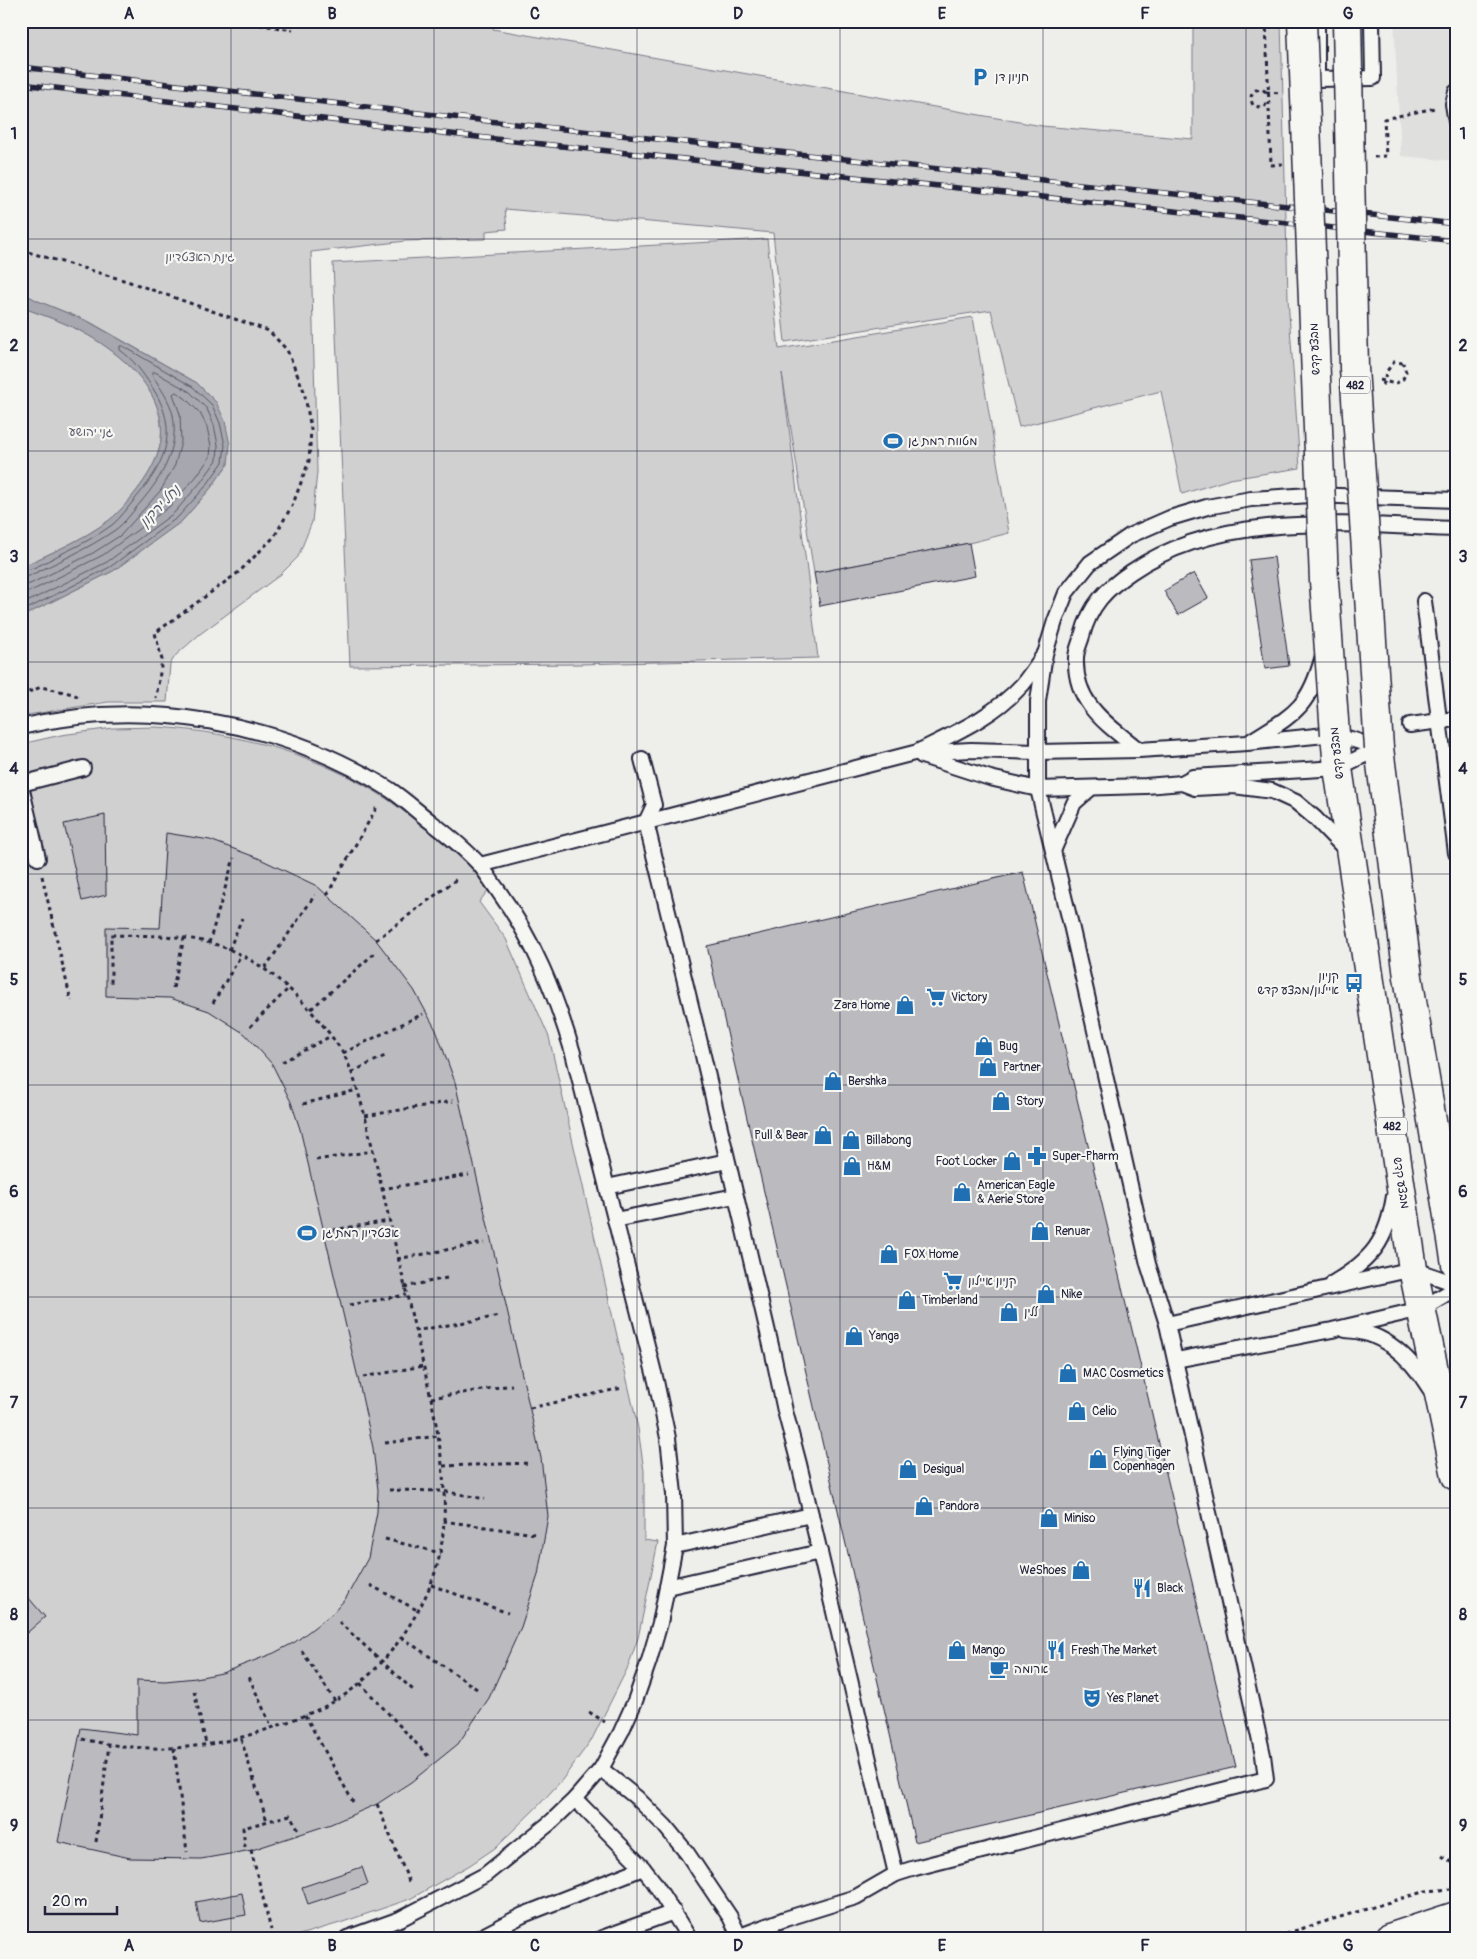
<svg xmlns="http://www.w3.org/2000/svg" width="1477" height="1959" viewBox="0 0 1477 1959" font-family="Pangolin,'Playpen Sans Hebrew',sans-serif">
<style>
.built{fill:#dfdfde}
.green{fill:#d0d0d1;stroke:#797986}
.water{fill:#a7a7af;stroke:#727281}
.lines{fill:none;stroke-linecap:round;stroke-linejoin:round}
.shore{stroke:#575769;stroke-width:1}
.building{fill:#bbbbbf;stroke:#22223b}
.lane-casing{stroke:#22223b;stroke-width:18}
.primary-casing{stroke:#22223b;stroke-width:31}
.path{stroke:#22223b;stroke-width:3;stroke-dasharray:4 4;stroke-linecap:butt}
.lane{stroke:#f6f6f2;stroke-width:14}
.primary{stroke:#f6f6f2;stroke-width:28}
.rail-casing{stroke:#22223b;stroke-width:5.5}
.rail{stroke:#f6f6f2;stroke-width:4;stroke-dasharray:11;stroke-linecap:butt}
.primary-bridge-casing{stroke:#22223b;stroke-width:31;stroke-linecap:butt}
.path-bridge{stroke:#22223b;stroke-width:3;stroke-dasharray:4 4;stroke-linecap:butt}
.primary-bridge{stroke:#f6f6f2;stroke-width:28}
.grid{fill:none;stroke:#22223b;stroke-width:1;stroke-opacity:0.55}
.labels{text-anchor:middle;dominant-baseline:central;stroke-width:4.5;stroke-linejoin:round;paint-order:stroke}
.shield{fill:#f6f6f2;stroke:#626272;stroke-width:1}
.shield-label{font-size:11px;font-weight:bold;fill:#22223b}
.poi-label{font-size:12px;fill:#22223b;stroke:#f6f6f2;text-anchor:start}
.park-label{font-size:12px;fill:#565668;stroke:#f6f6f2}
.street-label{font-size:12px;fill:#22223b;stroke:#f6f6f2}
.water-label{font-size:14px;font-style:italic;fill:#575769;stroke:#f6f6f2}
.neatline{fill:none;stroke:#22223b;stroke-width:2}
.grid-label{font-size:16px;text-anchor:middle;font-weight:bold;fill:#22223b}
</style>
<rect width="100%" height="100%" fill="#eeeeeb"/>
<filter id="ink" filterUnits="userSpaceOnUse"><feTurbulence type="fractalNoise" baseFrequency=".02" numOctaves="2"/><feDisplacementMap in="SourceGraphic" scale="10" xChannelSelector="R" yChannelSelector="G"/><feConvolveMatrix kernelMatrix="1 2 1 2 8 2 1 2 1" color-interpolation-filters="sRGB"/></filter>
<g filter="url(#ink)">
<polygon class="built" points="1394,21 1456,21 1456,161 1401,156"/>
<g class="green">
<polygon points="21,21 493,21 493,29 1042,126 1193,139 1193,21 1281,21 1288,299 1300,468 1230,479 1182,494 1161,391 1019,427 991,310 785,342 773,233 505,209 507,229 486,231 486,239 406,241 311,252 317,472 312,522 298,557 280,575 200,634 176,655 170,664 167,702 108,702 21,716 21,617 113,571 182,521 210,489 228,464 197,383 90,322 38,301 21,292"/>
<polygon points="767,239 779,349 973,317 1009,533 969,543 814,573 782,373 818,658 579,664 350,666 333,263"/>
<path d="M21 307C42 315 65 322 84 333 133 360 184 410 151 469 144 483 121 512 108 521 82 540 51 553 21 567Z"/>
<path d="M156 727C238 732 321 755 390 801 401 809 412 818 423 827 447 845 470 865 490 888L479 902 506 939 549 1037 638 1428 644 1471V1540L658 1542 638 1638 628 1667 592 1739 562 1780 538 1806 495 1848 470 1865 410 1899 340 1923 289 1938H21V1015L26 1013 21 1002V744L61 735 113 728Z"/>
</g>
<path class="water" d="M21 292 38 301 89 322 197 383 216 402 225 421 230 445 228 464 210 489 182 521 113 571 21 617V567C51 553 82 540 108 521 121 512 144 483 151 469 184 410 133 360 84 333 65 322 42 315 21 307Z"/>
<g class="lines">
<g class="shore">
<path d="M21 571C35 570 50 559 63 553 80 545 97 536 112 525 121 518 128 507 135 499 166 463 180 430 152 387 143 373 133 359 120 350V346H123L193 387 212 405 220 423 225 445 223 462 206 486 178 517 110 567 21 612"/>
<path d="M21 578 27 577C57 562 88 549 115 530 125 523 133 511 141 502 162 477 179 449 173 415 170 401 160 387 152 375V372H155L190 392 207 409 214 425 218 445 217 460 201 482 174 513 107 562 21 605"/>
<polyline points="21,585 30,584 93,553 121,535 161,490 175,465 181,442 180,414 173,394 176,392 185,398 200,413 207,427 211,446 210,457 196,477 169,507 103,555 21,596"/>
</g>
</g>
<g class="building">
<polygon points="969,543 975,576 820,606 814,573"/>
<polygon points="1274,557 1289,666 1265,669 1249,560"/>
<polygon points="1194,573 1208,598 1178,615 1164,591"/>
<polygon points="105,815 106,895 82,901 64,824"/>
<polygon points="166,833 210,840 258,858 317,886 376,940 414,990 436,1030 455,1082 541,1458 548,1516 538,1575 521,1627 489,1698 458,1744 411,1782 377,1804 331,1824 252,1850 201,1859 130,1858 58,1842 81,1728 137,1735 137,1680 165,1681 196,1678 222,1673 274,1653 295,1642 333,1613 346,1598 368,1558 377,1512 378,1490 373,1448 358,1378 300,1129 291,1102 272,1064 245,1034 209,1011 170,998 106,996 106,927 160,928"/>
<polygon points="1023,872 1236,1767 915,1842 707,946"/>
<polygon points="21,1589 45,1617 21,1638"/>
<polygon points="362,1867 368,1884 308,1904 302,1887"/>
<polygon points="242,1893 246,1915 200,1923 196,1902"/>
</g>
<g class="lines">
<g class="lane-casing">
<g id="lane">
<polyline points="1317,21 1317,79 1373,78 1372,21"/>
<polyline points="1456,92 1453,104 1456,122"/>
<polyline points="1424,601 1456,853"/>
<polyline points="1410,725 1456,719"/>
<path d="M21 727C144 697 283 722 389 789 404 799 417 811 431 822 448 835 465 849 479 864 486 872 491 881 497 889 534 940 555 993 573 1053L656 1381 668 1438 674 1494 675 1546 660 1623 649 1661 635 1701 621 1732 601 1769 575 1799 551 1822 485 1875 400 1919 347 1938"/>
<path d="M1251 741C1292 715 1308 710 1322 659"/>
<path d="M1379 748 1335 734 1247 743 1139 750C1107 724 1074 704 1076 658 1076 651 1080 643 1082 636 1090 605 1106 589 1131 572 1222 509 1351 525 1456 529"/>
<path d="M919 751C957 732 994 716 1023 684 1030 675 1037 665 1043 656"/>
<polyline points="922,756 990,778 1038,789 1146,786 1182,783 1195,788 1234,786 1272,791 1296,802 1315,818 1347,851"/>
<polyline points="642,759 654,805 646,822 701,1047 773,1354 785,1411 799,1464 896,1874"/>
<polyline points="1182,783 1193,777 1338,768 1379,748"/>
<polyline points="21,784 83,768"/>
<polyline points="21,786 38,858"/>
<polyline points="1053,851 1074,803 1091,788"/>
<polyline points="480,865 914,753 971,750 1038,752 1139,750"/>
<polyline points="607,1187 727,1161"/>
<polyline points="615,1220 735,1196"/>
<path d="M1333 1283C1372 1260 1387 1241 1394 1196"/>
<polyline points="1167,1324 1413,1269 1456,1284"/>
<path d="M1345 1330C1384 1331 1411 1358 1430 1389"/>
<polyline points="1176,1360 1332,1330 1421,1309 1456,1288"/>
<polyline points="675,1546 811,1515"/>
<polyline points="667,1587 820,1552"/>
<polyline points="601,1769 637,1798 665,1826 687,1853 730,1917 740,1938"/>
<polyline points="575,1799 643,1868 654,1882 689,1938"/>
<polyline points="479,1938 523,1915 643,1868"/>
<polyline points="602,1938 674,1912"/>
<polyline points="735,1938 785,1919 856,1897 896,1874 915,1868 1266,1779 1263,1755 1167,1324 1148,1264 1071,925 1038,789 1038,701 1045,654 1055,621 1066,593 1090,563 1131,535 1170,518 1207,507 1251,499 1310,495 1456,500"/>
</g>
</g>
<g class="primary-casing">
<g id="primary">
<polyline points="1335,734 1338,768 1413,1269 1456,1476"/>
<polyline points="1379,748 1408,977 1456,1264"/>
<polyline points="1389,1938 1456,1916"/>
</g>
</g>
<g class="path">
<polyline points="236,21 293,30"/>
<polyline points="1266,21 1271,165 1283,164"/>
<path d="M1266 92 1262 89 1256 90C1250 94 1250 99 1253 105L1259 107 1265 106 1268 100"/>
<polyline points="1374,157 1386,156 1384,119 1435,108"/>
<polyline points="21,250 127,281 269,331 287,350 304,391 311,429 309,461 293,504 274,537 239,572 155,633 162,660 156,698"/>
<polyline points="1382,385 1384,383 1386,372 1394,362 1403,363"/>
<polyline points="21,695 41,687 73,694 79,697"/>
<polyline points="42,876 71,1001"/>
<polyline points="327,895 377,807"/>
<polyline points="376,940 458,878"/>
<polyline points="209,943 234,858"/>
<polyline points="229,950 242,918"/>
<polyline points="265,968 315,895"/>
<polyline points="173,988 184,938"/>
<polyline points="213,1003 241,955"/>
<polyline points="311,1009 377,951"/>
<polyline points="250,1027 288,989"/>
<polyline points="343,1053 423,1014"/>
<polyline points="282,1062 331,1036"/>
<polyline points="352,1072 387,1055"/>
<polyline points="303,1104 357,1090"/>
<polyline points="365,1116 453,1101"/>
<polyline points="316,1160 373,1151"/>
<polyline points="381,1189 469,1175"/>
<polyline points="333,1230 389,1221"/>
<polyline points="397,1259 484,1243"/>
<polyline points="404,1287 447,1278"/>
<polyline points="349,1305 406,1295"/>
<polyline points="414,1331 500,1316"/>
<polyline points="363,1377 423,1366"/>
<polyline points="431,1398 512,1385"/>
<polyline points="530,1408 622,1388"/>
<polyline points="385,1443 439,1436"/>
<polyline points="443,1466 531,1463"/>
<polyline points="389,1490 443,1491 485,1499"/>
<polyline points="443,1521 535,1534"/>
<polyline points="385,1539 440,1553"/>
<polyline points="370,1585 419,1611"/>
<polyline points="431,1585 508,1613"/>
<polyline points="21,1615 29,1607"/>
<polyline points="339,1622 413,1690"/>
<polyline points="401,1637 480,1691"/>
<polyline points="302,1651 335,1701"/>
<polyline points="249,1677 272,1728"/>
<polyline points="360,1683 428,1756"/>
<polyline points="194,1691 206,1744"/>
<polyline points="589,1712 605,1722"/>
<polyline points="305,1715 353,1802"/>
<path d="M82 1739C156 1756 220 1749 290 1721 305 1715 322 1709 335 1701 364 1684 389 1657 407 1629 422 1606 435 1580 440 1553 450 1503 441 1447 431 1398L365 1116C359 1096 354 1074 344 1055 340 1047 334 1040 329 1033 300 995 261 958 214 944 181 934 145 936 111 935V983"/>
<polyline points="241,1739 267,1821"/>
<polyline points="174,1748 187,1852"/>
<polyline points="377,1804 410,1884"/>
<polyline points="96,1842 109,1745"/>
<polyline points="245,1847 243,1828 290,1815 299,1830"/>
<polyline points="251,1850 271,1930"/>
<polyline points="1442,1856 1456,1865"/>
<polyline points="1271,1938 1426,1891 1451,1889"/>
</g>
<use href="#lane" class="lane"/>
<use href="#primary" class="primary"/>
<g class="rail-casing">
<g id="rail">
<polyline points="21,67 479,120 1456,224"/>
<polyline points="21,84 477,137 1456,241"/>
</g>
</g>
<use href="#rail" class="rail"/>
<g class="primary-bridge-casing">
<g id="primary-bridge">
<polyline points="1302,21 1324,581 1335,734"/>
<polyline points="1347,21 1354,368 1379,748"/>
</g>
</g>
<g class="path-bridge">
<polyline points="1266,92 1281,93"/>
<polyline points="1380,380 1395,384 1403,379 1406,372 1403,363"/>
</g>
<use href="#primary-bridge" class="primary-bridge"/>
</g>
</g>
<path class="grid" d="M231 21V1938M434 21V1938M637 21V1938M840 21V1938M1043 21V1938M1246 21V1938M21 239H1456M21 451H1456M21 662H1456M21 874H1456M21 1085H1456M21 1297H1456M21 1508H1456M21 1720H1456"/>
<defs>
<g id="parking-bare" transform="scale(1.5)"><path d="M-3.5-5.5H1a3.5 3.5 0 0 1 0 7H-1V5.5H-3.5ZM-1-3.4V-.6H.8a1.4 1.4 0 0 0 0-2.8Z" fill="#1f6fb2" stroke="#f6f6f2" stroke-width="2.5" paint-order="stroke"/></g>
<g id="stadium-bare" transform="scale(1.5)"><path d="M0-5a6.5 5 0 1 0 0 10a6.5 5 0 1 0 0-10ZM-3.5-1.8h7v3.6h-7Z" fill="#1f6fb2" stroke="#f6f6f2" stroke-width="2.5" paint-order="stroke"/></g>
<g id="bus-bare" transform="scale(1.5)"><path d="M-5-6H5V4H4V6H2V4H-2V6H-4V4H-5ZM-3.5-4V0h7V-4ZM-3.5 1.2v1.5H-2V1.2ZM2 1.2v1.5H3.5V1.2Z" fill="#1f6fb2" stroke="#f6f6f2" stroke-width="2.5" paint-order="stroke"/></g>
<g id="supermarket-bare" transform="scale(1.5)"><path d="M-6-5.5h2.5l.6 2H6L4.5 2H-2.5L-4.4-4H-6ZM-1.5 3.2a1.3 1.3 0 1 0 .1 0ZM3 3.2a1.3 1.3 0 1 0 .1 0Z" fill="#1f6fb2" stroke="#f6f6f2" stroke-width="2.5" paint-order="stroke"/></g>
<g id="shop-bare" transform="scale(1.5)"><path d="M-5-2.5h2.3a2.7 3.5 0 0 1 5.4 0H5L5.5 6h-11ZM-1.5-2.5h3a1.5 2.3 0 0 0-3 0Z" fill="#1f6fb2" stroke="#f6f6f2" stroke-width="2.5" paint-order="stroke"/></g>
<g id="pharmacy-bare" transform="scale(1.5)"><path d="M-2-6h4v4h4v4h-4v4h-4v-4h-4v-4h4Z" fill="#1f6fb2" stroke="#f6f6f2" stroke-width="2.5" paint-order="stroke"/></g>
<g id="restaurant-bare" transform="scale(1.5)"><path d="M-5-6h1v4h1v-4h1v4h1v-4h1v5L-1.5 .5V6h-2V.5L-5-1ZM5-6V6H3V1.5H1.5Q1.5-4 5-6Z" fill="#1f6fb2" stroke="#f6f6f2" stroke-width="2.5" paint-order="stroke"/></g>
<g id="cafe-bare" transform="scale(1.5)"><path d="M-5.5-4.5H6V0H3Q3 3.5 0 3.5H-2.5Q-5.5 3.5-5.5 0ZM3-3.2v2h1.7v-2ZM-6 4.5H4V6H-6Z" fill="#1f6fb2" stroke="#f6f6f2" stroke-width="2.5" paint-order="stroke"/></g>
<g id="theatre-bare" transform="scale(1.5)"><path d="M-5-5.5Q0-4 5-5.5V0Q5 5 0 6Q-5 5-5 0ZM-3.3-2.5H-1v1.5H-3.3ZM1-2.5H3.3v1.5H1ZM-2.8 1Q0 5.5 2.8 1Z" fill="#1f6fb2" stroke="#f6f6f2" stroke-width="2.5" paint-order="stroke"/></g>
</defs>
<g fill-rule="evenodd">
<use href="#parking-bare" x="980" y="77"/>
<use href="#stadium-bare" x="893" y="441"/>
<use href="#bus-bare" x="1354" y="983"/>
<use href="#supermarket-bare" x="936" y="997"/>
<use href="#shop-bare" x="905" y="1005"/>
<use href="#shop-bare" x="984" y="1046"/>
<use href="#shop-bare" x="988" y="1067"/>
<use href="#shop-bare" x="833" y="1081"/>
<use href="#shop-bare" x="1001" y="1101"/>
<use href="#shop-bare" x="823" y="1135"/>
<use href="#shop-bare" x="851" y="1140"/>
<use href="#pharmacy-bare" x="1037" y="1156"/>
<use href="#shop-bare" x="1012" y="1161"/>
<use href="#shop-bare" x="852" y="1166"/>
<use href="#shop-bare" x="962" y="1192"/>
<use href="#shop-bare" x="1040" y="1231"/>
<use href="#stadium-bare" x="307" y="1233"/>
<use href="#shop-bare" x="889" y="1254"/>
<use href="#supermarket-bare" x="953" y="1281"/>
<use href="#shop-bare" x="1046" y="1294"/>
<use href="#shop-bare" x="907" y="1300"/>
<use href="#shop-bare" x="1009" y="1312"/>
<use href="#shop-bare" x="854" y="1336"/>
<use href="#shop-bare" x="1068" y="1373"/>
<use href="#shop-bare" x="1077" y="1411"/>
<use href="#shop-bare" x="1098" y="1459"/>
<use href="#shop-bare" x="908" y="1469"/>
<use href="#shop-bare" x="924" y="1506"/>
<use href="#shop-bare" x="1049" y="1518"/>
<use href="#shop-bare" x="1081" y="1570"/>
<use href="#restaurant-bare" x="1142" y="1588"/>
<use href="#shop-bare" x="957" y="1650"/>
<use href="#restaurant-bare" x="1056" y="1650"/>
<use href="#cafe-bare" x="999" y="1669"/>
<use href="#theatre-bare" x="1092" y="1698"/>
</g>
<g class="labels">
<g class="shield">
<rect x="1340" y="376.5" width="30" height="17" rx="4"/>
<rect x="1377" y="1117.5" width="30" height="17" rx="4"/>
</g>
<g class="shield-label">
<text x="1355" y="385">482</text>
<text x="1392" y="1126">482</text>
</g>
<g class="poi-label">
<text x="995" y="77">חניון דן</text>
<text x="908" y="441">מטווח רמת גן</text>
<text x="1339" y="976" text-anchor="end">קניון<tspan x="1339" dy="14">איילון/מבצע קדש</tspan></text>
<text x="951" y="997">Victory</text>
<text x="890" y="1005" text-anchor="end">Zara Home</text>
<text x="999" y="1046">Bug</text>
<text x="1003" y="1067">Partner</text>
<text x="848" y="1081">Bershka</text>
<text x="1016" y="1101">Story</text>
<text x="808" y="1135" text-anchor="end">Pull &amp; Bear</text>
<text x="866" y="1140">Billabong</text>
<text x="1052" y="1156">Super-Pharm</text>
<text x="997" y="1161" text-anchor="end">Foot Locker</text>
<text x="867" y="1166">H&amp;M</text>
<text x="977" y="1185">American Eagle<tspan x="977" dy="14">&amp; Aerie Store</tspan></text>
<text x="1055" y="1231">Renuar</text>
<text x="322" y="1233">אצטדיון רמת גן</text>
<text x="904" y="1254">FOX Home</text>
<text x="968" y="1281">קניון איילון</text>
<text x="1061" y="1294">Nike</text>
<text x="922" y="1300">Timberland</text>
<text x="1024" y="1312">ללין</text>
<text x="869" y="1336">Yanga</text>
<text x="1083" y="1373">MAC Cosmetics</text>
<text x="1092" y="1411">Celio</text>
<text x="1113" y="1452">Flying Tiger<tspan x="1113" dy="14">Copenhagen</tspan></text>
<text x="923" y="1469">Desigual</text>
<text x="939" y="1506">Pandora</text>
<text x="1064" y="1518">Miniso</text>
<text x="1066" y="1570" text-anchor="end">WeShoes</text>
<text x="1157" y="1588">Black</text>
<text x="972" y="1650">Mango</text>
<text x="1071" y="1650">Fresh The Market</text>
<text x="1014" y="1669">ארומה</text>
<text x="1107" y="1698">Yes Planet</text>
</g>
<g class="park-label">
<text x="200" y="257">גינת האצטדיון</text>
<text x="91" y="432">גני יהושע</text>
</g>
<g class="street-label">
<text transform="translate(1315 349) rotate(-92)">מבצע קדש</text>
<text transform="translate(1337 753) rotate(-96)">מבצע קדש</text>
<text transform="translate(1401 1183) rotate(81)">מבצע קדש</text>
</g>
<g class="water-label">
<text transform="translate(160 506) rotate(-46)">נחל ירקון</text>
</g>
</g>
<rect width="1477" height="1959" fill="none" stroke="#f6f6f2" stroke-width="55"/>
<path d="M45 1906v8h72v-8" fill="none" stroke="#22223b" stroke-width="2.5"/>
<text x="52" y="1906" font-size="15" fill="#22223b" stroke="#f6f6f2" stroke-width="4" paint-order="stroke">20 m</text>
<rect x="28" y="28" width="1422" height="1904" class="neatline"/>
<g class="grid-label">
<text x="129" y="19">A</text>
<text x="332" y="19">B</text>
<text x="535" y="19">C</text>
<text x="738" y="19">D</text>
<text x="942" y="19">E</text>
<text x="1145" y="19">F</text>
<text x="1348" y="19">G</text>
<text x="14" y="139">1</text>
<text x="1463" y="139">1</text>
<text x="14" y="351">2</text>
<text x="1463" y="351">2</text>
<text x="14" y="562">3</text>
<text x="1463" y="562">3</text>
<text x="14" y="774">4</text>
<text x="1463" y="774">4</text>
<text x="14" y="985">5</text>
<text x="1463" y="985">5</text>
<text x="14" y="1197">6</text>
<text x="1463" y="1197">6</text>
<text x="14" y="1408">7</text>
<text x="1463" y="1408">7</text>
<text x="14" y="1620">8</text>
<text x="1463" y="1620">8</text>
<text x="14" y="1831">9</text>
<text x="1463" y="1831">9</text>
<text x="129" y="1951">A</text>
<text x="332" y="1951">B</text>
<text x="535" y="1951">C</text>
<text x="738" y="1951">D</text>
<text x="942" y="1951">E</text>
<text x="1145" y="1951">F</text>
<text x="1348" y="1951">G</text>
</g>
</svg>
